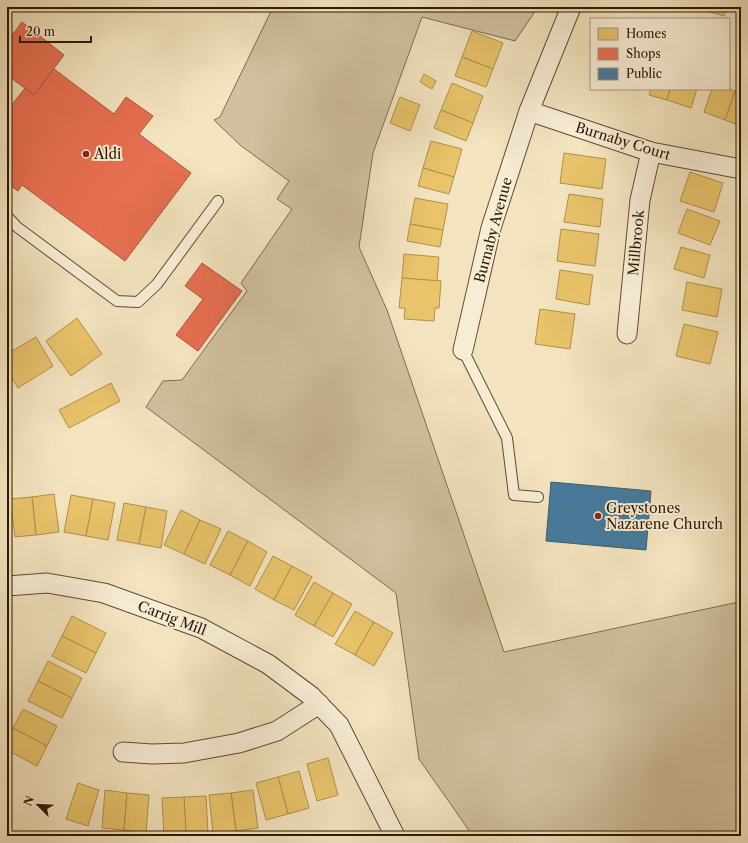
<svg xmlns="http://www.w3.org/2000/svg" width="748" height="843" viewBox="0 0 748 843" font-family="'Libre Caslon Text',serif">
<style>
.green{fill:#d1c19f;stroke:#7e6c50}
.homes{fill:#e9c46a;stroke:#b0904b}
.shops{fill:#e76f51;stroke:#af5539}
.public{fill:#457b9d;stroke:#3e5d6e}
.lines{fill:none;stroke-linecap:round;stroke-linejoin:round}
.lane-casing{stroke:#5e4b31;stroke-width:12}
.street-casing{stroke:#5e4b31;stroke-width:21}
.lane{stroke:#f7edd5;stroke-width:10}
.street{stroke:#f7edd5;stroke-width:19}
.poi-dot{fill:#8f2418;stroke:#f7edd5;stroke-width:1.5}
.labels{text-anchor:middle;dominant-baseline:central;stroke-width:4;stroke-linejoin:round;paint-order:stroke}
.street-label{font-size:14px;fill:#2c1802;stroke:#f7edd5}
.poi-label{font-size:14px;fill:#2c1802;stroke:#f7edd5;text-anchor:start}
</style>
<rect width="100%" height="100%" fill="#f3e4bf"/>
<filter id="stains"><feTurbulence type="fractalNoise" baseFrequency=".005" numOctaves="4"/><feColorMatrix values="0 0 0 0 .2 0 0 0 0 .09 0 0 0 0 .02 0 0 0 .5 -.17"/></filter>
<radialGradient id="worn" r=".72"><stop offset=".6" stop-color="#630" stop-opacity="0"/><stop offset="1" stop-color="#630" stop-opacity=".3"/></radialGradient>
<polygon class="green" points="273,7 538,7 515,41 422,17 373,153 359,247 387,310 504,652 734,603 741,603 741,836 473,836 419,759 396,593 146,407 163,381 182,380 247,291 241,283 292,209 277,199 289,181 240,145 214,120 220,117"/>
<g class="homes">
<polygon points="707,7 727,7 724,16 706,11"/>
<polygon points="472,31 503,43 493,69 462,57"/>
<polygon points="462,57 493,69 486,87 455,76"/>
<polygon points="424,74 436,81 432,89 420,82"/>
<polygon points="452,83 483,96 473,123 441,110"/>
<polygon points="651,89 670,89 667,100 649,95"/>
<polygon points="670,89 697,89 691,108 667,100"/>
<polygon points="712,89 729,89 735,91 725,120 704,112"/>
<polygon points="735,91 741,93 741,126 725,120"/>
<polygon points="400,97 420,105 410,131 390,123"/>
<polygon points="441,110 473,123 466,141 434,128"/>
<polygon points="431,141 462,149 454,177 423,168"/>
<polygon points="564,153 606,159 602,189 560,183"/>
<polygon points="423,168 454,177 449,194 418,186"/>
<polygon points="690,172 723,183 714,212 680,201"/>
<polygon points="569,194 603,199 600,227 564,222"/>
<polygon points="415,198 448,204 443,230 410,224"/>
<polygon points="687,209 720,221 710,245 678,233"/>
<polygon points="410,224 443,230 440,247 407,241"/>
<polygon points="561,229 599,234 595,266 557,261"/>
<polygon points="681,247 710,255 704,278 674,269"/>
<polygon points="404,254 439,257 437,281 402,278"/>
<polygon points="560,270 593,275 589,305 556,299"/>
<polygon points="402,278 441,281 439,308 435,308 434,321 404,319 405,308 399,308"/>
<polygon points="687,282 722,289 717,317 682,310"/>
<polygon points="540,309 575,314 570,349 535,344"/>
<polygon points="77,318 102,354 71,376 46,341"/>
<polygon points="684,324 718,332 710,364 676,356"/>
<polygon points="36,337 53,366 18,388 7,370 7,354"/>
<polygon points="111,383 120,401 69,428 59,410"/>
<polygon points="54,494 59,532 36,535 32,497"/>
<polygon points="71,495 93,499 86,536 64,532"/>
<polygon points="32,497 36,535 15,537 10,499"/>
<polygon points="93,499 115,503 108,540 86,536"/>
<polygon points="124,503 146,507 139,544 117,540"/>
<polygon points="146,507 167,511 161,548 139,544"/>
<polygon points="181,510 200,520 184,554 164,545"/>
<polygon points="200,520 221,529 205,564 184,554"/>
<polygon points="228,531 248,541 230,575 210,565"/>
<polygon points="248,541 267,552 250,586 230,575"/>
<polygon points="273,556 292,566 274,600 255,589"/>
<polygon points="292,566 312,577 294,610 274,600"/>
<polygon points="314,582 333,593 314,626 295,615"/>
<polygon points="333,593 352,604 333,637 314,626"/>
<polygon points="355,611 374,622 355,655 335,644"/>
<polygon points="72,616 106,633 96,653 62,636"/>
<polygon points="374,622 393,633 374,666 355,655"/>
<polygon points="62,636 96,653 86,673 52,656"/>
<polygon points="48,661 82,678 72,698 38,681"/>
<polygon points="38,681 72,698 62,718 28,701"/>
<polygon points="23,709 57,726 47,746 13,728"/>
<polygon points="13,728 47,746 37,766 7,750 7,740"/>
<polygon points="328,758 338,795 317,801 307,764"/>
<polygon points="299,771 309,808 288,814 278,777"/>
<polygon points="278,777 288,814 266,820 256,783"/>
<polygon points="78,783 99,790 88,826 66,819"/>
<polygon points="105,790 127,793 124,830 102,828"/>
<polygon points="253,790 258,828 236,831 231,793"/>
<polygon points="127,793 149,795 146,833 124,830"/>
<polygon points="231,793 236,831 213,833 209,795"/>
<polygon points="206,796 208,834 186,835 184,797"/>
<polygon points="184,797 186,835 164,836 162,798"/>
</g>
<g class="shops">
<polygon points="22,22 64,55 34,95 7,75 7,42"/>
<polygon points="54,69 114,114 126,97 153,116 139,134 191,173 125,261 22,185 18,191 7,183 7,111 25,88 34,95"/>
<polygon points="202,263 242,291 198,351 176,335 203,299 185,286"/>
</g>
<polygon class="public" points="551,482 651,491 646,550 546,541"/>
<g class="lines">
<g class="lane-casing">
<g id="lane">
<polyline points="7,216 17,227 117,301 138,302 157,284 218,201"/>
<polyline points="463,350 507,438 514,495 538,497"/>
</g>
</g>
<g class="street-casing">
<g id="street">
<polyline points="529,111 651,152 741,169"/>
<polyline points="627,334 640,200 651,152"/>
<polyline points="463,350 491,228 529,111 571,7"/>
<polyline points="7,586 47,583 104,593 201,628 268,664 311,696 339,725 395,836"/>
<polyline points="123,752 152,754 184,753 239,743 277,731 319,704"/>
</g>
</g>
<use href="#lane" class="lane"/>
<use href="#street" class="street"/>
</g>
<g class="poi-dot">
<circle cx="86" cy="154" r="4"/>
<circle cx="598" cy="516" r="4"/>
</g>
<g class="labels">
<g class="street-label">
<text transform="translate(623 141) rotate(17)">Burnaby Court</text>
<text transform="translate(493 230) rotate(-75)">Burnaby Avenue</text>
<text transform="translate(636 243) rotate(-85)">Millbrook</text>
<text transform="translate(172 618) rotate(21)">Carrig Mill</text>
</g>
<g class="poi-label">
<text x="94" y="154">Aldi</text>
<text x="606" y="508">Greystones<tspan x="606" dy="16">Nazarene Church</tspan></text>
</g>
</g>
<rect width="748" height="843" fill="none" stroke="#f3e4bf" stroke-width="24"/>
<rect x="8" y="8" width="732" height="827" fill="none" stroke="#2c1802" stroke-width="2"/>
<rect x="12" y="12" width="724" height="819" fill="none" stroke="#2c1802"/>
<rect x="590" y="18" width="140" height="72" fill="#f7edd5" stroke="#a69881"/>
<rect x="598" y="28" width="20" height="12" fill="#e9c46a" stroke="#a69881"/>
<text x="626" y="38" font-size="12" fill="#2c1802">Homes</text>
<rect x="598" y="48" width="20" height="12" fill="#e76f51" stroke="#a69881"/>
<text x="626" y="58" font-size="12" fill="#2c1802">Shops</text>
<rect x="598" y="68" width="20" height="12" fill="#457b9d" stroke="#a69881"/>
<text x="626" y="78" font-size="12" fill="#2c1802">Public</text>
<g transform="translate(38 805) rotate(294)" stroke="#f7edd5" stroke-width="3" paint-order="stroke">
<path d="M0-3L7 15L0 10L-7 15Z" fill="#2c1802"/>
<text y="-6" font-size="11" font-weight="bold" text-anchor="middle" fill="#2c1802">N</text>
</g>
<path d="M20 36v6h71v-6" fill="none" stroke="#2c1802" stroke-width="2"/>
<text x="26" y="36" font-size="12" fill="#2c1802" stroke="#f7edd5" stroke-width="3" paint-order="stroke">20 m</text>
<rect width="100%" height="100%" filter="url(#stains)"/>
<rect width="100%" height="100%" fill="url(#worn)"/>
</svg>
